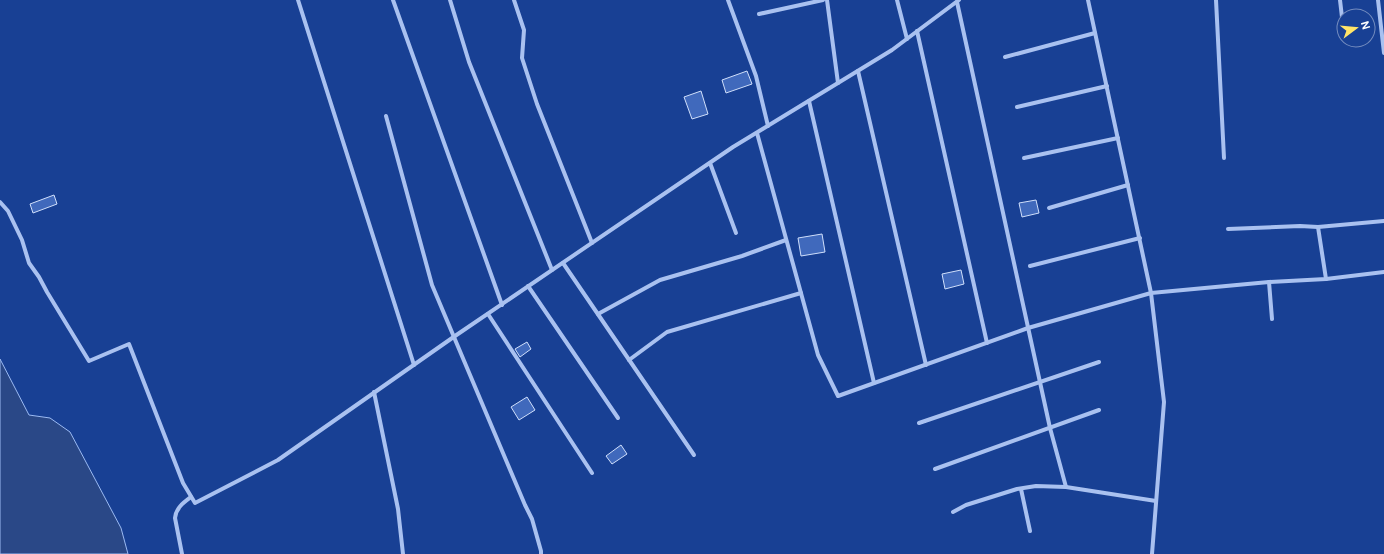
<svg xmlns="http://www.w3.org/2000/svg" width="1384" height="554" viewBox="0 0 1384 554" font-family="'DM Sans',sans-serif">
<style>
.water{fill:#2a4887;stroke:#9bbaf3}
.building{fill:#4069bc;stroke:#d0dffb}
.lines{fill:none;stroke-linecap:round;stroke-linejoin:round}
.street{stroke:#a9c1f0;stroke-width:4}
</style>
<rect width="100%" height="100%" fill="#184094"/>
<polygon class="water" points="0,359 29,415 50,418 70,432 121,528 128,554 0,554"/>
<g class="building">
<polygon points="747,71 752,84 726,93 722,80"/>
<polygon points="701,91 708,114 692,119 684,97"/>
<polygon points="54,195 57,204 33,213 30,204"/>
<polygon points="1036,200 1039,213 1022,217 1019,203"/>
<polygon points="822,234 825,252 801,256 798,238"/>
<polygon points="961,270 964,284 945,289 942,274"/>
<polygon points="527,342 531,349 520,357 515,349"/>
<polygon points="527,397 535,410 519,420 511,407"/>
<polygon points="621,445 627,454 612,464 606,456"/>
</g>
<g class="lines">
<g class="street">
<polyline points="298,0 414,365"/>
<polyline points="393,0 502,305"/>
<polyline points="450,0 469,62 552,270"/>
<polyline points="514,0 524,30 522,58 537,104 592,243"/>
<polyline points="728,0 756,76 768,126"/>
<polyline points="827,0 838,83"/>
<polyline points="897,0 907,39"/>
<polyline points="1088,0 1151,293 1164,402 1152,554"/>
<polyline points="1216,0 1224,158"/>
<polyline points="1340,0 1343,26"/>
<polyline points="1378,0 1384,53"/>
<polyline points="957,2 1050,428 1066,487"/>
<polyline points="759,14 823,0"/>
<polyline points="917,31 987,343"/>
<polyline points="1005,57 1095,33"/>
<polyline points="858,71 926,365"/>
<polyline points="809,101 874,383"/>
<polyline points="1017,107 1107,86"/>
<polyline points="386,116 432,285 525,505 532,519 541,551 541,554"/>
<polyline points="757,133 818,355 838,396 1028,328 1151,293 1269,282 1326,279 1384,272"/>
<polyline points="1024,158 1118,138"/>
<polyline points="710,163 736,233"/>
<polyline points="0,202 8,211 22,240 29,263 39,277 47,292 89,361 129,344 183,483 195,503 278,460 455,336 733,147 892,50 959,0"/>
<polyline points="1049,208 1128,185"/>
<polyline points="1318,227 1326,279"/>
<polyline points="1228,229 1300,226 1318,227 1384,221"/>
<polyline points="563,263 694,455"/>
<polyline points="1030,266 1140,238"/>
<polyline points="1269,282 1272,319"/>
<polyline points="528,286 618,418"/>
<polyline points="488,314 592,473"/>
<polyline points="598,314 660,280 742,256 786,240"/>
<polyline points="629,360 667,332 801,293"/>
<polyline points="374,392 398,509 403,554"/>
<polyline points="919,423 1099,362"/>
<polyline points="935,469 1099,410"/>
<polyline points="1021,489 1030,531"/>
<polyline points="953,512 966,505 1017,489 1036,486 1066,487 1156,501"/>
<path d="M182 554 175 518C176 508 183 503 191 497"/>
</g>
</g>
<g transform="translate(1356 28) rotate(74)"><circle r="19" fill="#184094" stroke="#748cbf"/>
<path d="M0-3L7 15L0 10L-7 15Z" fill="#ffe468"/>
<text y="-6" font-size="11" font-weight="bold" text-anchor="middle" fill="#ffffff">N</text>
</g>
</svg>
